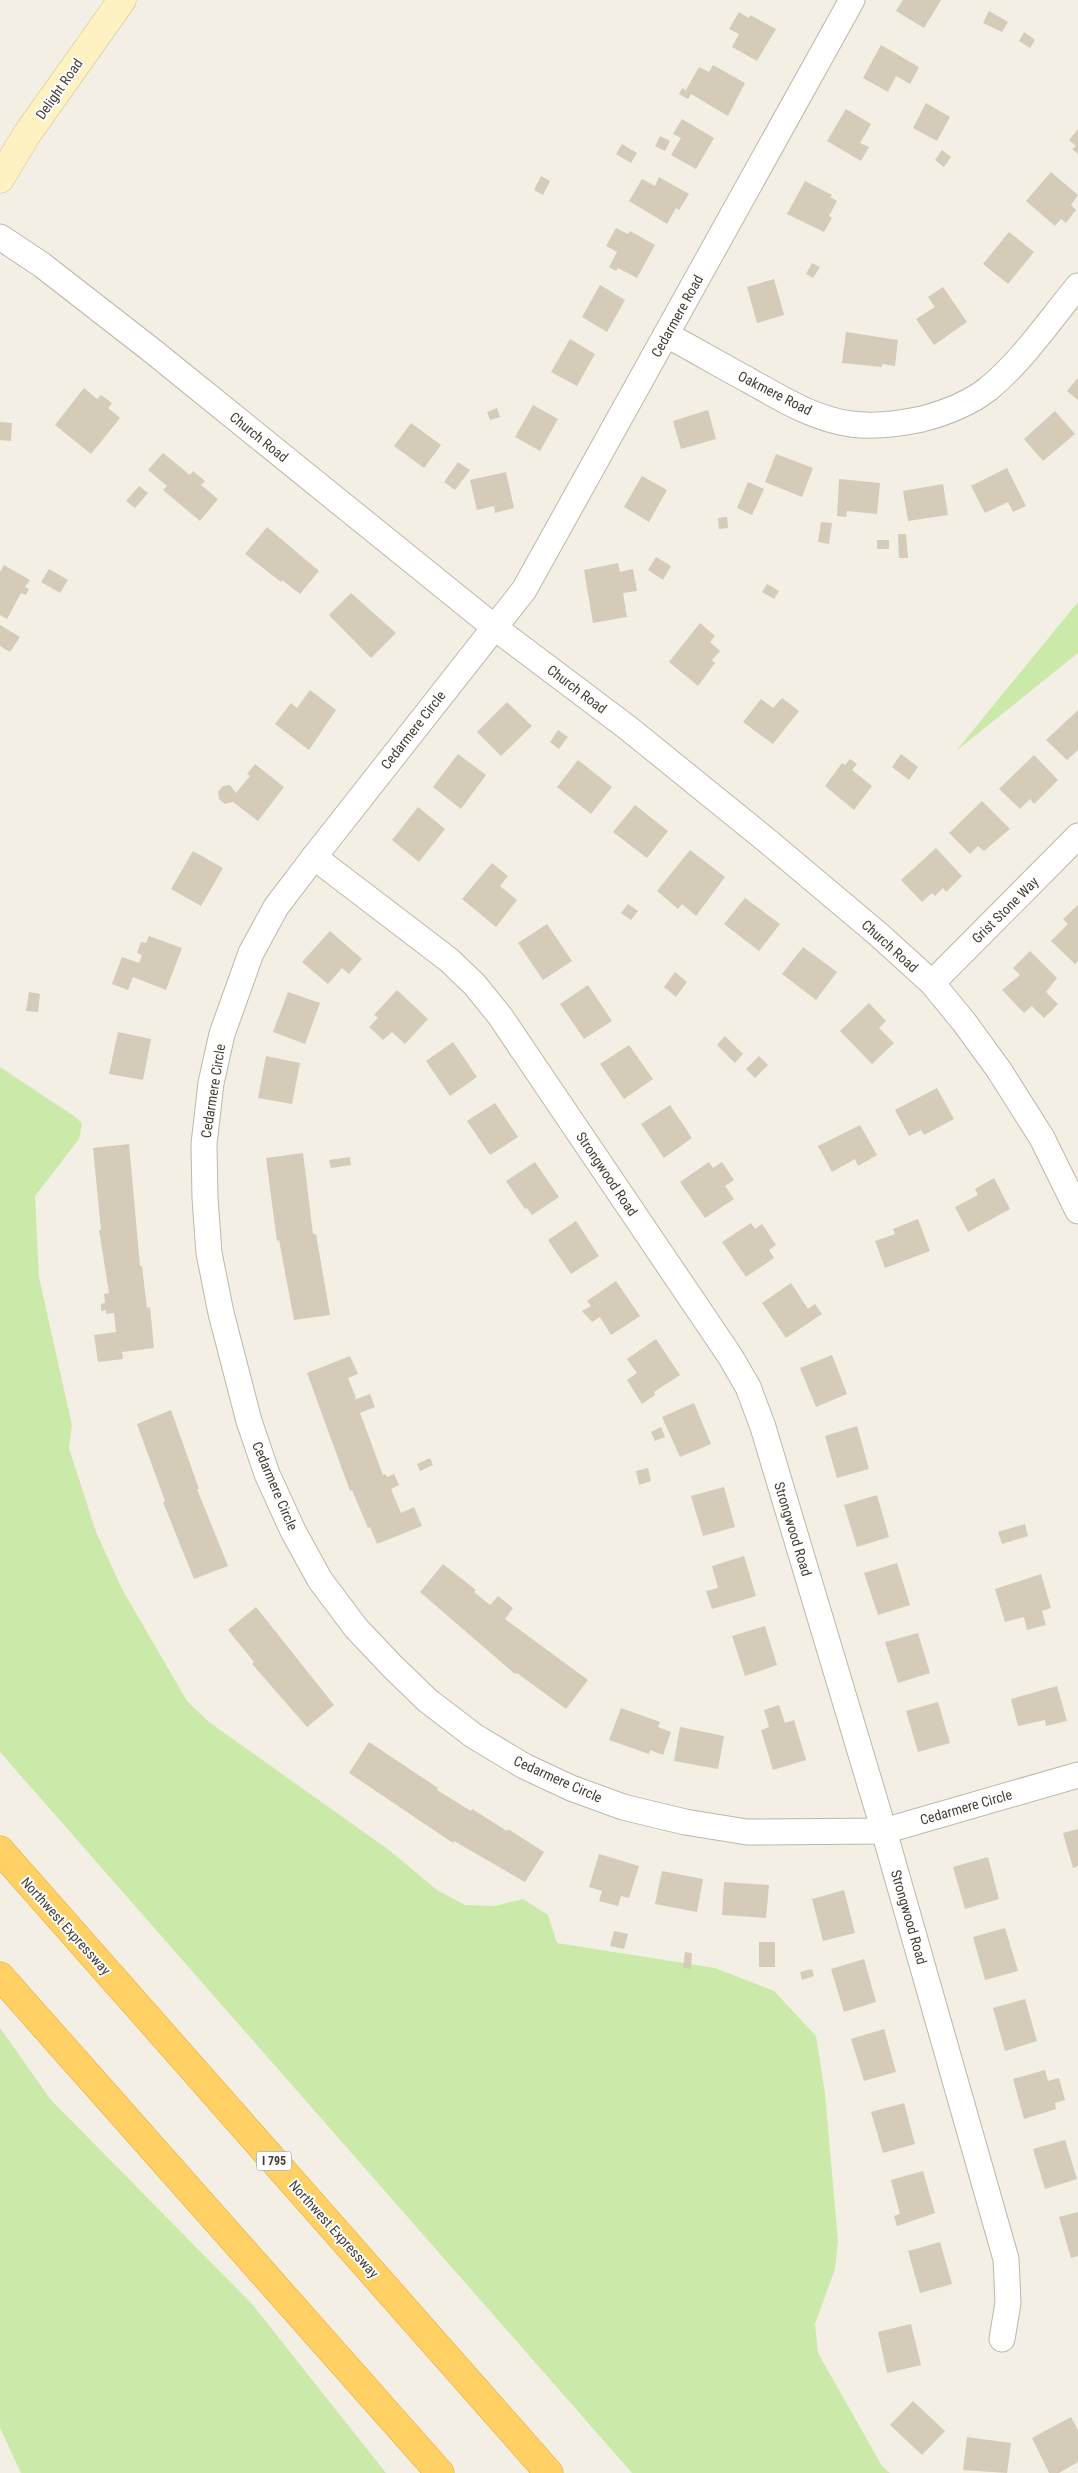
<svg xmlns="http://www.w3.org/2000/svg" width="1078" height="2473" viewBox="0 0 1078 2473" font-family="'Roboto Condensed',sans-serif">
<style>
.green{fill:#cbeaaa}
.building{fill:#d5cbb9}
.lines{fill:none;stroke-linecap:round;stroke-linejoin:round}
.street-casing{stroke:#bfb7a6;stroke-width:27}
.secondary-casing{stroke:#d5c591;stroke-width:29}
.highway-casing{stroke:#e6a72b;stroke-width:29}
.street{stroke:#fff;stroke-width:25}
.secondary{stroke:#fff2c2;stroke-width:28}
.highway{stroke:#ffd063;stroke-width:28}
.labels{text-anchor:middle;dominant-baseline:central;stroke-width:4;stroke-linejoin:round;paint-order:stroke}
.shield{fill:#fff;stroke:#7d7970;stroke-width:1}
.shield-label{font-size:12px;font-weight:bold;fill:#453f33}
.street-label{font-size:14px;fill:#453f33;stroke:#fff}
</style>
<rect width="100%" height="100%" fill="#f3efe4"/>
<g class="green">
<polygon points="1078,602 1078,653 956,751"/>
<polygon points="0,1067 77,1118 82,1124 79,1139 35,1196 39,1277 72,1425 69,1448 96,1532 122,1589 187,1701 209,1722 389,1850 437,1890 465,1905 494,1906 523,1899 548,1915 557,1943 715,1968 774,1991 816,2036 825,2094 838,2241 835,2269 815,2324 818,2353 882,2466 890,2473 632,2473 0,1752"/>
<polygon points="0,2028 51,2100 252,2304 386,2473 21,2473 0,2428"/>
</g>
<g class="building">
<polygon points="903,0 941,0 924,28 896,11"/>
<polygon points="989,11 1008,22 1002,32 983,23"/>
<polygon points="739,12 749,18 750,15 776,29 757,61 732,47 739,34 729,29"/>
<polygon points="1024,32 1035,40 1030,48 1019,41"/>
<polygon points="881,45 919,67 910,84 896,76 888,92 863,78"/>
<polygon points="713,65 745,83 728,116 691,94 688,99 679,94 682,88 686,90 699,67 709,72"/>
<polygon points="926,103 950,117 937,141 913,128"/>
<polygon points="846,109 871,124 860,143 869,147 861,161 827,141"/>
<polygon points="682,119 714,138 696,169 671,155 681,138 673,134"/>
<polygon points="1078,129 1078,154 1072,149 1076,146 1069,140"/>
<polygon points="660,136 670,141 665,151 655,146"/>
<polygon points="622,144 637,153 631,163 616,154"/>
<polygon points="942,150 951,157 944,167 935,160"/>
<polygon points="1051,172 1078,195 1071,205 1076,210 1066,223 1061,219 1055,226 1026,201"/>
<polygon points="541,176 550,181 543,195 534,190"/>
<polygon points="659,177 689,194 679,210 676,208 667,224 629,201 642,179 655,186"/>
<polygon points="805,181 832,195 830,197 837,201 829,216 832,218 824,232 787,214"/>
<polygon points="616,228 628,234 630,231 655,245 637,278 618,268 616,271 609,267 617,252 606,246"/>
<polygon points="1009,232 1034,252 1008,284 983,264"/>
<polygon points="812,263 820,267 813,278 806,274"/>
<polygon points="774,279 784,315 757,323 747,287"/>
<polygon points="600,285 625,300 607,332 582,317"/>
<polygon points="943,287 967,322 934,345 916,319 935,307 928,297"/>
<polygon points="846,332 898,340 895,366 882,364 882,367 842,363"/>
<polygon points="570,339 595,354 577,386 551,372"/>
<polygon points="1078,378 1078,400 1067,391"/>
<polygon points="84,388 97,399 101,395 112,403 108,408 120,418 91,454 55,425"/>
<polygon points="533,405 558,419 540,451 515,437"/>
<polygon points="497,408 500,417 490,420 487,412"/>
<polygon points="708,410 716,439 681,449 673,421"/>
<polygon points="1055,411 1075,434 1043,461 1024,439"/>
<polygon points="0,422 12,423 11,441 0,440"/>
<polygon points="411,423 441,445 424,468 394,446"/>
<polygon points="163,453 190,475 193,471 205,481 201,485 218,499 200,521 163,490 167,486 148,470"/>
<polygon points="776,454 813,468 802,497 765,482"/>
<polygon points="458,462 470,470 455,490 444,482"/>
<polygon points="1007,468 1026,506 1013,512 1008,502 985,513 971,486"/>
<polygon points="506,472 514,508 495,513 494,506 477,510 470,480"/>
<polygon points="642,476 667,490 649,522 624,507"/>
<polygon points="839,479 880,483 877,514 847,511 846,517 837,516"/>
<polygon points="748,482 764,489 752,515 737,508"/>
<polygon points="943,484 948,515 908,521 903,491"/>
<polygon points="139,486 148,493 135,508 126,501"/>
<polygon points="727,517 728,528 719,529 718,518"/>
<polygon points="821,522 832,523 829,544 818,542"/>
<polygon points="267,527 319,571 300,594 282,580 281,582 245,554"/>
<polygon points="898,534 906,534 908,558 899,558"/>
<rect x="877" y="540" width="12" height="9"/>
<polygon points="656,557 671,566 663,580 648,570"/>
<polygon points="618,563 620,572 633,569 637,591 623,593 627,617 593,623 584,570"/>
<polygon points="4,565 30,580 25,587 29,589 26,595 21,593 7,619 0,615 0,572"/>
<polygon points="49,569 68,580 60,593 41,582"/>
<polygon points="767,584 779,591 774,599 762,592"/>
<polygon points="351,593 396,633 371,658 329,615"/>
<polygon points="700,623 715,636 710,642 720,651 712,660 715,663 698,686 669,662"/>
<polygon points="0,625 20,637 10,652 0,646"/>
<polygon points="310,690 336,710 309,750 275,724 291,703 297,708"/>
<polygon points="782,698 799,711 773,744 743,722 761,699 773,708"/>
<polygon points="507,702 532,726 501,756 477,732"/>
<polygon points="1078,710 1078,750 1067,760 1046,740"/>
<polygon points="558,730 568,737 559,749 550,742"/>
<polygon points="458,754 486,775 461,809 433,787"/>
<polygon points="901,754 918,767 909,780 892,767"/>
<polygon points="1034,755 1058,780 1034,804 1030,799 1020,809 999,789"/>
<polygon points="850,759 857,764 852,770 872,786 854,810 825,786 842,763 845,765"/>
<polygon points="578,760 612,787 591,814 557,787"/>
<polygon points="255,764 284,787 258,821 233,802 225,804 219,799 218,792 223,786 230,785 236,793 250,776 247,774"/>
<polygon points="982,801 1010,829 984,851 978,846 970,854 949,833"/>
<polygon points="635,805 668,831 647,858 613,832"/>
<polygon points="418,807 445,829 419,862 392,840"/>
<polygon points="936,848 962,876 946,892 943,888 935,896 932,893 922,902 901,880"/>
<polygon points="690,850 725,877 696,916 682,904 678,909 657,891"/>
<polygon points="193,851 223,868 201,906 171,889"/>
<polygon points="492,863 508,876 500,886 517,900 496,927 462,899"/>
<polygon points="745,898 780,924 759,951 724,924"/>
<polygon points="628,904 638,911 631,920 621,913"/>
<polygon points="1078,905 1078,961 1075,964 1051,941 1068,924 1063,919"/>
<polygon points="547,924 572,961 543,980 518,943"/>
<polygon points="330,931 362,959 349,974 342,968 328,984 302,962"/>
<polygon points="149,936 182,948 166,990 133,977 128,990 112,984 122,957 139,963 142,955 137,953 141,942 146,943"/>
<polygon points="803,947 837,972 816,1000 782,974"/>
<polygon points="1030,951 1057,978 1046,992 1058,1004 1044,1018 1032,1006 1024,1013 1002,990 1020,975 1013,968"/>
<polygon points="675,972 687,982 676,997 664,987"/>
<polygon points="588,985 612,1021 584,1039 560,1004"/>
<polygon points="397,990 428,1019 405,1044 392,1032 383,1040 369,1027 378,1018 374,1015"/>
<polygon points="29,992 40,994 38,1012 26,1011"/>
<polygon points="288,992 320,1003 305,1044 273,1032"/>
<polygon points="869,1003 886,1021 879,1028 894,1043 872,1064 840,1031"/>
<polygon points="118,1032 151,1039 143,1080 109,1074"/>
<polygon points="725,1036 743,1054 735,1063 717,1045"/>
<polygon points="453,1042 477,1077 450,1096 426,1061"/>
<polygon points="629,1045 653,1079 624,1099 600,1064"/>
<polygon points="266,1056 300,1063 292,1104 258,1098"/>
<polygon points="759,1056 768,1065 755,1078 746,1069"/>
<polygon points="937,1088 954,1119 924,1135 921,1130 909,1136 895,1110"/>
<polygon points="495,1103 518,1137 490,1155 467,1121"/>
<polygon points="670,1105 692,1138 664,1158 641,1124"/>
<polygon points="860,1125 877,1155 858,1166 855,1159 832,1172 818,1146"/>
<polygon points="129,1144 140,1266 142,1266 147,1308 150,1307 154,1348 122,1352 123,1359 98,1362 94,1335 116,1332 114,1313 106,1314 106,1310 101,1311 101,1304 105,1303 104,1294 109,1293 99,1230 101,1230 93,1148"/>
<polygon points="303,1153 313,1234 316,1234 330,1315 294,1320 279,1240 277,1241 266,1158"/>
<polygon points="350,1157 351,1165 331,1168 329,1160"/>
<polygon points="535,1162 559,1197 532,1215 527,1208 525,1209 506,1181"/>
<polygon points="709,1162 713,1168 722,1162 734,1180 725,1186 734,1199 705,1218 680,1182"/>
<polygon points="994,1178 1010,1209 968,1232 955,1207 978,1195 975,1189"/>
<polygon points="918,1219 930,1251 885,1268 875,1241 895,1234 893,1229"/>
<polygon points="576,1221 599,1256 571,1274 548,1240"/>
<polygon points="751,1223 755,1229 762,1224 776,1245 769,1250 774,1258 746,1277 722,1242"/>
<polygon points="616,1281 640,1316 611,1335 600,1317 592,1322 582,1311 591,1306 587,1301"/>
<polygon points="791,1283 808,1309 815,1304 822,1314 786,1338 762,1303"/>
<polygon points="656,1339 680,1375 654,1392 655,1395 642,1404 627,1380 637,1373 627,1359"/>
<polygon points="832,1355 847,1394 816,1407 800,1368"/>
<polygon points="350,1356 358,1374 348,1378 356,1398 354,1400 370,1394 375,1407 360,1413 383,1475 385,1474 387,1477 394,1474 399,1485 391,1489 401,1513 414,1507 422,1526 377,1544 370,1527 368,1528 352,1490 350,1491 307,1373"/>
<polygon points="694,1403 711,1444 680,1457 662,1417"/>
<polygon points="171,1410 199,1489 197,1489 228,1566 194,1579 163,1502 165,1501 137,1424"/>
<polygon points="857,1426 869,1469 837,1478 825,1436"/>
<polygon points="661,1427 665,1437 655,1441 651,1432"/>
<polygon points="430,1458 433,1465 420,1471 417,1464"/>
<polygon points="648,1468 651,1481 639,1485 636,1471"/>
<polygon points="724,1487 735,1527 703,1536 691,1496"/>
<polygon points="877,1495 889,1537 857,1547 844,1505"/>
<polygon points="1025,1524 1028,1536 1002,1544 998,1532"/>
<polygon points="744,1556 756,1596 712,1609 706,1591 718,1588 712,1566"/>
<polygon points="897,1563 910,1605 878,1615 864,1573"/>
<polygon points="443,1564 476,1590 474,1592 490,1605 498,1596 513,1608 505,1619 588,1680 566,1709 517,1673 515,1674 420,1592"/>
<polygon points="1041,1574 1051,1608 1042,1611 1046,1625 1027,1630 1024,1617 1005,1622 995,1589"/>
<polygon points="256,1607 334,1705 307,1727 252,1664 254,1662 228,1630"/>
<polygon points="765,1626 777,1665 745,1676 732,1636"/>
<polygon points="918,1633 930,1673 898,1683 885,1642"/>
<polygon points="1057,1686 1067,1721 1046,1726 1045,1720 1018,1726 1011,1699"/>
<polygon points="938,1702 950,1743 918,1752 906,1711"/>
<polygon points="779,1705 785,1723 794,1720 806,1760 773,1770 761,1730 769,1727 764,1710"/>
<polygon points="621,1708 660,1722 658,1727 671,1732 663,1755 650,1750 649,1754 609,1740"/>
<polygon points="680,1727 724,1736 718,1769 674,1761"/>
<polygon points="369,1742 438,1788 437,1790 471,1811 472,1809 507,1831 508,1829 544,1852 525,1882 454,1841 453,1843 349,1773"/>
<polygon points="1078,1829 1078,1866 1073,1868 1063,1833"/>
<polygon points="599,1854 639,1866 629,1898 621,1896 618,1906 599,1901 602,1891 589,1887"/>
<polygon points="988,1857 999,1899 965,1909 953,1867"/>
<polygon points="662,1871 703,1879 697,1912 655,1904"/>
<polygon points="724,1882 769,1885 766,1918 722,1915"/>
<polygon points="844,1890 855,1933 823,1941 812,1899"/>
<polygon points="1005,1928 1018,1971 985,1980 973,1937"/>
<polygon points="614,1931 628,1934 624,1949 610,1946"/>
<rect x="759" y="1942" width="16" height="25"/>
<polygon points="685,1952 692,1953 691,1969 683,1968"/>
<polygon points="864,1959 876,2002 844,2012 831,1969"/>
<polygon points="812,1969 814,1976 802,1980 800,1972"/>
<polygon points="1025,1999 1037,2041 1005,2051 993,2008"/>
<polygon points="884,2029 896,2072 864,2081 851,2039"/>
<polygon points="1045,2070 1048,2081 1059,2078 1065,2100 1055,2103 1056,2109 1024,2119 1013,2079"/>
<polygon points="904,2103 915,2144 883,2153 871,2112"/>
<polygon points="1065,2140 1077,2179 1045,2189 1033,2149"/>
<polygon points="923,2171 935,2213 897,2226 894,2216 900,2214 891,2180"/>
<polygon points="1078,2212 1078,2256 1071,2258 1059,2217"/>
<polygon points="940,2242 952,2284 920,2293 908,2251"/>
<polygon points="911,2324 921,2365 887,2373 878,2332"/>
<polygon points="913,2401 945,2431 922,2455 890,2425"/>
<polygon points="1071,2417 1078,2430 1078,2462 1059,2473 1049,2473 1032,2438"/>
<polygon points="967,2437 1011,2443 1007,2473 963,2470"/>
</g>
<g class="lines">
<g class="street-casing">
<g id="street">
<polyline points="852,0 524,590 314,857 276,907 251,953 222,1034 211,1083 204,1144 205,1198 209,1253 221,1313 249,1421 267,1474 293,1531 320,1580 356,1628 392,1666 427,1700 474,1736 524,1766 571,1788 623,1807 685,1822 747,1832 884,1831 1078,1775"/>
<polyline points="0,237 42,265 150,349 494,627 628,728 765,839 878,934 932,983 964,1022 999,1070 1042,1138 1078,1211"/>
<path d="M667 335C695 350 722 366 750 381 782 399 814 419 851 424 875 427 899 424 922 419 945 413 970 403 988 389 1023 360 1049 321 1078 286"/>
<polyline points="314,857 449,960 475,985 500,1016 730,1356 748,1387 763,1427 884,1831 1006,2259 1008,2303 1002,2339"/>
<polyline points="932,983 1078,836"/>
</g>
</g>
<g class="secondary-casing">
<polyline id="secondary" points="0,179 27,134 122,0"/>
</g>
<g class="highway-casing">
<g id="highway">
<polyline points="0,1850 549,2473"/>
<polyline points="0,1976 440,2473"/>
</g>
</g>
<use href="#street" class="street"/>
<use href="#secondary" class="secondary"/>
<use href="#highway" class="highway"/>
</g>
<g class="labels">
<rect class="shield" x="256.5" y="2151.5" width="35" height="19" rx="4"/>
<g class="shield-label">
<text x="274" y="2161">I 795</text>
</g>
<g class="street-label">
<text transform="translate(59 89) rotate(-55)">Delight Road</text>
<text transform="translate(677 316) rotate(-61)">Cedarmere Road</text>
<text transform="translate(775 393) rotate(27)">Oakmere Road</text>
<text transform="translate(259 437) rotate(39)">Church Road</text>
<text transform="translate(577 689) rotate(37)">Church Road</text>
<text transform="translate(413 730) rotate(-52)">Cedarmere Circle</text>
<text transform="translate(1005 910) rotate(-45)">Grist Stone Way</text>
<text transform="translate(890 946) rotate(42)">Church Road</text>
<text transform="translate(213 1091) rotate(-81)">Cedarmere Circle</text>
<text transform="translate(607 1174) rotate(56)">Strongwood Road</text>
<text transform="translate(275 1486) rotate(67)">Cedarmere Circle</text>
<text transform="translate(793 1529) rotate(73)">Strongwood Road</text>
<text transform="translate(558 1779) rotate(24)">Cedarmere Circle</text>
<text transform="translate(966 1807) rotate(-16)">Cedarmere Circle</text>
<text transform="translate(909 1917) rotate(74)">Strongwood Road</text>
<text transform="translate(66 1926) rotate(48)">Northwest Expressway</text>
<text transform="translate(334 2229) rotate(48)">Northwest Expressway</text>
</g>
</g>
</svg>
